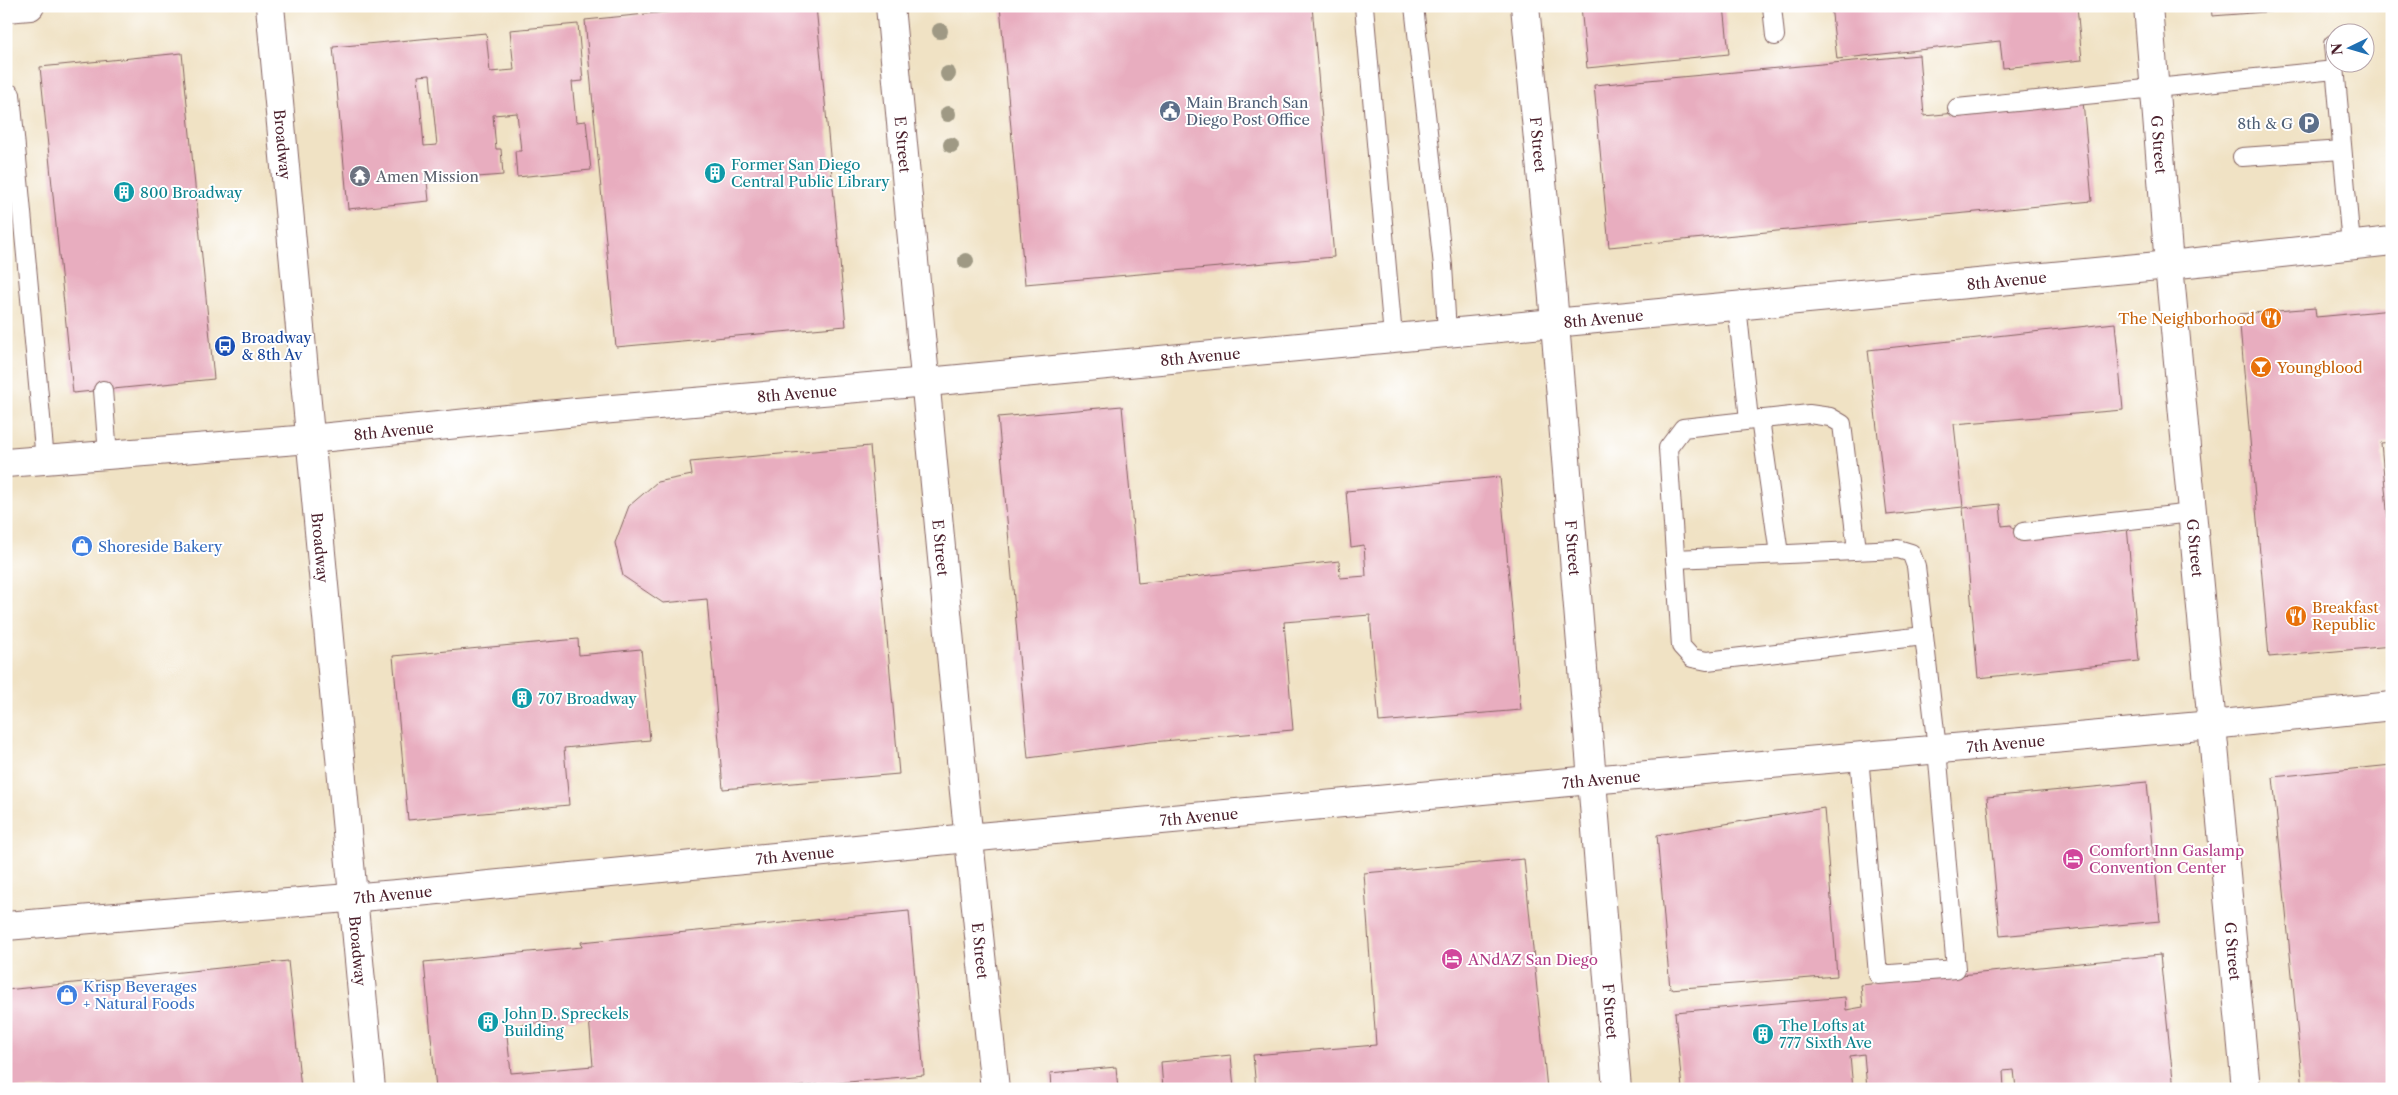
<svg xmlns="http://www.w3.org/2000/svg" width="2398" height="1095" viewBox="0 0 2398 1095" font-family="'Libre Caslon Text',serif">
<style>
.building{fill:#e8adbf;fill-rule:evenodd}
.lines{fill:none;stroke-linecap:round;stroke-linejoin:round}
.lane-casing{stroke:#846361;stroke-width:20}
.secondary-casing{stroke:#846361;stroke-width:30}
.primary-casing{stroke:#846361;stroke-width:30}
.lane{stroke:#fff;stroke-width:18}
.secondary{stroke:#fff;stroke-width:28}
.primary{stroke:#fff;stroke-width:28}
.tree{fill:#9f9984}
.labels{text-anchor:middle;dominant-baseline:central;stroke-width:4;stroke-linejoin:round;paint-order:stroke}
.service-label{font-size:15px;fill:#4e5e75;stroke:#fff;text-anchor:start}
.street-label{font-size:15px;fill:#4a1f2b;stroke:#fff}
.culture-label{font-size:15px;fill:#0d838f;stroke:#fff;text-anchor:start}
.worship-label{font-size:15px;fill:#5b616d;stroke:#fff;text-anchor:start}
.food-label{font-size:15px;fill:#c56008;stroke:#fff;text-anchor:start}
.transit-label{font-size:15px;fill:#164399;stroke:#fff;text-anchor:start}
.shop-label{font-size:15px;fill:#366cbe;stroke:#fff;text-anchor:start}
.hotel-label{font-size:15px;fill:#b23c85;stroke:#fff;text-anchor:start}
</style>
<rect width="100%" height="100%" fill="#fff"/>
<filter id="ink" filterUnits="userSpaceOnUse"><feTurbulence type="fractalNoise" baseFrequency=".02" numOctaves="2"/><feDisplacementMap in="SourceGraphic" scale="10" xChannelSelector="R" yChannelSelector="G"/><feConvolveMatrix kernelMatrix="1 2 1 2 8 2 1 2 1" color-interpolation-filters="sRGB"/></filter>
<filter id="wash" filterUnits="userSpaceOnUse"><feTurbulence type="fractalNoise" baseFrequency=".0096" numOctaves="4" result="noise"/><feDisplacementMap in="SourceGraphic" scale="20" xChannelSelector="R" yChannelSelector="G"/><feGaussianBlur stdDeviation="1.12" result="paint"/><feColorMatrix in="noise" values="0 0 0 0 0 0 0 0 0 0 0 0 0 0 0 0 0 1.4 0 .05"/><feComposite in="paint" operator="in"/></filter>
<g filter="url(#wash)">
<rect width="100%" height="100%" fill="#f0e2c4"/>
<g id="blocks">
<g class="building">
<polygon points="728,6 816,6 846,326 616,347 585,20"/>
<polygon points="1000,6 1312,6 1334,257 1025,284"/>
<polygon points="1581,6 1724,6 1729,54 1587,68"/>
<polygon points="1831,6 2077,6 2082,60 2003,68 2000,41 1837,59"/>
<polygon points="2211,6 2319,6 2319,8 2212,16"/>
<path d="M578 24 583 81 572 82 576 122 586 121 591 170 517 177 515 151H521L517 113 493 115 496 149H501L503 175 427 181 429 201 348 209 333 47 486 33 490 72 514 70 510 30ZM430 75 437 145 424 146 418 76Z"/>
<polygon points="182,53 214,379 73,393 40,67"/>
<polygon points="1919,55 1924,116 2083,101 2092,201 1609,247 1594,85"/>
<polygon points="2315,308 2316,317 2392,310 2392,442 2381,443 2388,521 2392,521 2392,646 2269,657 2239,314"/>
<polygon points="2115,323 2123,410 1954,424 1963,507 1887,515 1868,350"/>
<polygon points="1122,406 1138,583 1339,561 1340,578 1366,576 1364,545 1351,547 1346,491 1500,477 1521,710 1379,722 1370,615 1284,622 1293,730 1151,742 1028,758 998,417"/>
<polygon points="870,446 899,774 723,789 707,599 663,603 623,576 615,543 629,506 657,482 692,475 690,462"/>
<polygon points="2000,504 2002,526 2011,525 2020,540 2127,526 2139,661 1978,678 1963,508"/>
<polygon points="578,639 579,655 641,649 650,740 564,748 569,805 408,820 393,656"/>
<polygon points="2392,765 2392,1089 2303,1089 2273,777"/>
<polygon points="2147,782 2160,921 2000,936 1987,797"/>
<polygon points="1824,808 1837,976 1670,989 1657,835"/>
<polygon points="1524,859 1547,1089 1256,1089 1253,1055 1376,1045 1364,873"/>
<path d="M909 911 924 1075 773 1089H436L424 962 582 947 581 942ZM589 1018 593 1066 511 1073 506 1026Z"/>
<polygon points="2160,955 2174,1089 2016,1089 2014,1070 2003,1071 2004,1089 1867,1089 1864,1054 1850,1056 1853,1089 1682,1089 1675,1012 1845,997 1846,1010 1863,1007 1861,985"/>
<polygon points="288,961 301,1089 6,1089 6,990"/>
<polygon points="1231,1055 1234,1089 1163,1089 1161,1062"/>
<polygon points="1116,1067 1118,1089 1051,1089 1050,1073"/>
</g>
</g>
</g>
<g filter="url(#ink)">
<use href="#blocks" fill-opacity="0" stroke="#846361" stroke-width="1"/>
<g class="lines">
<g class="lane-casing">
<g id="lane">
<polyline points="1364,6 1393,337"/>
<polyline points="1414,6 1443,266 1447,332"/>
<polyline points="1772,6 1775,36"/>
<polyline points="2333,44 2351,245"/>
<polyline points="6,95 11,94 45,460"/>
<polyline points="1957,108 2335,70"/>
<polyline points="2242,157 2342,150"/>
<polyline points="1737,305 1749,420"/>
<polyline points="103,390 108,455"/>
<polyline points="1760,419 1779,554"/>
<polyline points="2023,532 2192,513"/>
<polyline points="1857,550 1842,424 1830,417 1809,414 1683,428 1668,448 1681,646 1692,658 1707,661 1924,636"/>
<polyline points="1675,559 1898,549 1911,553 1916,566 1937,749 1956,969 1878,975 1859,756"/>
</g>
</g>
<g class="secondary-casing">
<g id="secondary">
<path id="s1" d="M890 6 964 792 995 1089"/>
<path id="s2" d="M1525 6 1551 274 1617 1089"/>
<path id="s3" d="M2148 6 2169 265 2246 1089"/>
<polyline points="6,8 30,6"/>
<path id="s4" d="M6 463 310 439 577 412 927 382 2169 265 2392 241"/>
<path id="s5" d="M6 926 397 894 968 838 1591 780 2212 725 2392 706"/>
</g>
</g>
<g class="primary-casing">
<g id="primary">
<path id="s6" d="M270 6 371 1089"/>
</g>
</g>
<use href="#lane" class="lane"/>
<use href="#secondary" class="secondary"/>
<use href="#primary" class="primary"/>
</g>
<g class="tree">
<circle cx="940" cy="31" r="8"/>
<circle cx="948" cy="74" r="8"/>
<circle cx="948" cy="114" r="8"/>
<circle cx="951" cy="145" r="8"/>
<circle cx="966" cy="261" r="8"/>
</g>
</g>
<defs>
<g id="civic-disc" transform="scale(1.125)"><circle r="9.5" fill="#5c6f8a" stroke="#fff"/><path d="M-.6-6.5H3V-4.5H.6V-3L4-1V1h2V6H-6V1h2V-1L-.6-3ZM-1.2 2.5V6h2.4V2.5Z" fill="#fff"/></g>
<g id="parking-disc" transform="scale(1.125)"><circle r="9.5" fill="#5c6f8a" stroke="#fff"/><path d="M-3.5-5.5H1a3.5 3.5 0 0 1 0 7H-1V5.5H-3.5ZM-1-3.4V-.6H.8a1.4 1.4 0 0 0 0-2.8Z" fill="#fff"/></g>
<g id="building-disc" transform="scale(1.125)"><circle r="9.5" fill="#0f9aa8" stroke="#fff"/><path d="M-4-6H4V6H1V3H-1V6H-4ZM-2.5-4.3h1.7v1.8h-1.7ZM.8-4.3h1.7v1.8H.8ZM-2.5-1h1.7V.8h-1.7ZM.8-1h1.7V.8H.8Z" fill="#fff"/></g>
<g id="temple-disc" transform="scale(1.125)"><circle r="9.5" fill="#6b7280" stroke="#fff"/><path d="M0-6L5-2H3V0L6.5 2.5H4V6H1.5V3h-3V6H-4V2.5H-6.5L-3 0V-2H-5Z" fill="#fff"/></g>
<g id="restaurant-disc" transform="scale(1.125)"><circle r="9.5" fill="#e8710a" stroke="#fff"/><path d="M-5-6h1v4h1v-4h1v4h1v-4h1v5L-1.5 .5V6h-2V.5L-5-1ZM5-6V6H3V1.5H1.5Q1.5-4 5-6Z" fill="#fff"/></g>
<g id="bus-disc" transform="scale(1.125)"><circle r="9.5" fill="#1a4fb4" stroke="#fff"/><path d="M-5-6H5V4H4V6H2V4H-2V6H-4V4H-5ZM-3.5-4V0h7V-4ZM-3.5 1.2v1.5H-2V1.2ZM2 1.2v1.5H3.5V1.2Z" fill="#fff"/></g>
<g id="bar-disc" transform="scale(1.125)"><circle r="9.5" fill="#e8710a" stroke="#fff"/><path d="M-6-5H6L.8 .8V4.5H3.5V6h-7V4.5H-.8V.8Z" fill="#fff"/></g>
<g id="shop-disc" transform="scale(1.125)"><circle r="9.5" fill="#3f7fe0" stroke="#fff"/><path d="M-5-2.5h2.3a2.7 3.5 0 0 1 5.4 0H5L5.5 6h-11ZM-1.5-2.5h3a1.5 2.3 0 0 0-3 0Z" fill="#fff"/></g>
<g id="hotel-disc" transform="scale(1.125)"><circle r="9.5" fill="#d1479c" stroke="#fff"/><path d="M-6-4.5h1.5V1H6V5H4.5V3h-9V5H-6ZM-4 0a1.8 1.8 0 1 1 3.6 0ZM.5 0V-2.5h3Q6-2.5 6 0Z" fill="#fff"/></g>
</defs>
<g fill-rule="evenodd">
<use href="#civic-disc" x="1170" y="111"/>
<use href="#parking-disc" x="2309" y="123"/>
<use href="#building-disc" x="715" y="173"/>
<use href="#temple-disc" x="360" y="176"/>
<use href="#building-disc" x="124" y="192"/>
<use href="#restaurant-disc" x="2271" y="318"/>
<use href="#bus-disc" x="225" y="346"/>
<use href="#bar-disc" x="2261" y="367"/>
<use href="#shop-disc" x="82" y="546"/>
<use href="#restaurant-disc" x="2296" y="616"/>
<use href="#building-disc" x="522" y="698"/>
<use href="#hotel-disc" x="2073" y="859"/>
<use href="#hotel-disc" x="1452" y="959"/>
<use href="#shop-disc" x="67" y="995"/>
<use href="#building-disc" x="488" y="1022"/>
<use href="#building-disc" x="1763" y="1034"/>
</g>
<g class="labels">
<g class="service-label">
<text x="1186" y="102">Main Branch San<tspan x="1186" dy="17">Diego Post Office</tspan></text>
<text x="2293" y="123" text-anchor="end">8th &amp; G</text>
</g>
<g class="street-label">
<text stroke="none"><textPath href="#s6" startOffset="139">Broadway</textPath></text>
<text stroke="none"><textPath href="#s1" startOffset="139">E Street</textPath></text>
<text stroke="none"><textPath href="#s2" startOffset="139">F Street</textPath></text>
<text stroke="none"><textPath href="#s3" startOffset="139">G Street</textPath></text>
<text stroke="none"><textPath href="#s4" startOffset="2009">8th Avenue</textPath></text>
<text stroke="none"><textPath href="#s4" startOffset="1604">8th Avenue</textPath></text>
<text stroke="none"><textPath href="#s4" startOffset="1199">8th Avenue</textPath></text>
<text stroke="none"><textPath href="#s4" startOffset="794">8th Avenue</textPath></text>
<text stroke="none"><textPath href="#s4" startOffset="389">8th Avenue</textPath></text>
<text stroke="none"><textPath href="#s6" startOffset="544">Broadway</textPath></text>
<text stroke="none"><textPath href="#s2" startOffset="544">F Street</textPath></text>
<text stroke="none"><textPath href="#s1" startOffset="544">E Street</textPath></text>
<text stroke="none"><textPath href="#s3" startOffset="544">G Street</textPath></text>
<text stroke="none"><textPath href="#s5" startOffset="2008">7th Avenue</textPath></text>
<text stroke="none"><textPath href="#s5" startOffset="1602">7th Avenue</textPath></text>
<text stroke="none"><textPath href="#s5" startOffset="1198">7th Avenue</textPath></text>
<text stroke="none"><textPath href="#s5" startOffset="792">7th Avenue</textPath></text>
<text stroke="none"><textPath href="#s5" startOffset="388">7th Avenue</textPath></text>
<text stroke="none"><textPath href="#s6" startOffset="949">Broadway</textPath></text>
<text stroke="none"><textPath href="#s1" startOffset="949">E Street</textPath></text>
<text stroke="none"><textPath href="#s3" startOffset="949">G Street</textPath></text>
<text stroke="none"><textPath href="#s2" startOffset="1009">F Street</textPath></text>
</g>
<g class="culture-label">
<text x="731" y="164">Former San Diego<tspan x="731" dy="17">Central Public Library</tspan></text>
<text x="140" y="192">800 Broadway</text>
<text x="538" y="698">707 Broadway</text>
<text x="504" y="1013">John D. Spreckels<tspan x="504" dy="17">Building</tspan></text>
<text x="1779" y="1025">The Lofts at<tspan x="1779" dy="17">777 Sixth Ave</tspan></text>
</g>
<g class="worship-label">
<text x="376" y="176">Amen Mission</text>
</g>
<g class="food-label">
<text x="2255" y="318" text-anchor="end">The Neighborhood</text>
<text x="2277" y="367">Youngblood</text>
<text x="2312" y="607">Breakfast<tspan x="2312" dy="17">Republic</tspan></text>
</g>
<g class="transit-label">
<text x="241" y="337">Broadway<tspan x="241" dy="17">&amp; 8th Av</tspan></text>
</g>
<g class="shop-label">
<text x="98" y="546">Shoreside Bakery</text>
<text x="83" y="986">Krisp Beverages<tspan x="83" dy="17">+ Natural Foods</tspan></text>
</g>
<g class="hotel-label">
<text x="2089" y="850">Comfort Inn Gaslamp<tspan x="2089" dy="17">Convention Center</tspan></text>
<text x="1468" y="959">ANdAZ San Diego</text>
</g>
</g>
<rect width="2398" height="1095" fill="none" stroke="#fff" stroke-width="25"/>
<g transform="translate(2350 48) rotate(265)"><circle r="24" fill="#ffffff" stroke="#b7a5aa"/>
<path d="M0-4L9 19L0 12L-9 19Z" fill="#1f6fb2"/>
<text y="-8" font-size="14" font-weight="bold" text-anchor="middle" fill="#4a1f2b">N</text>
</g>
</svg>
